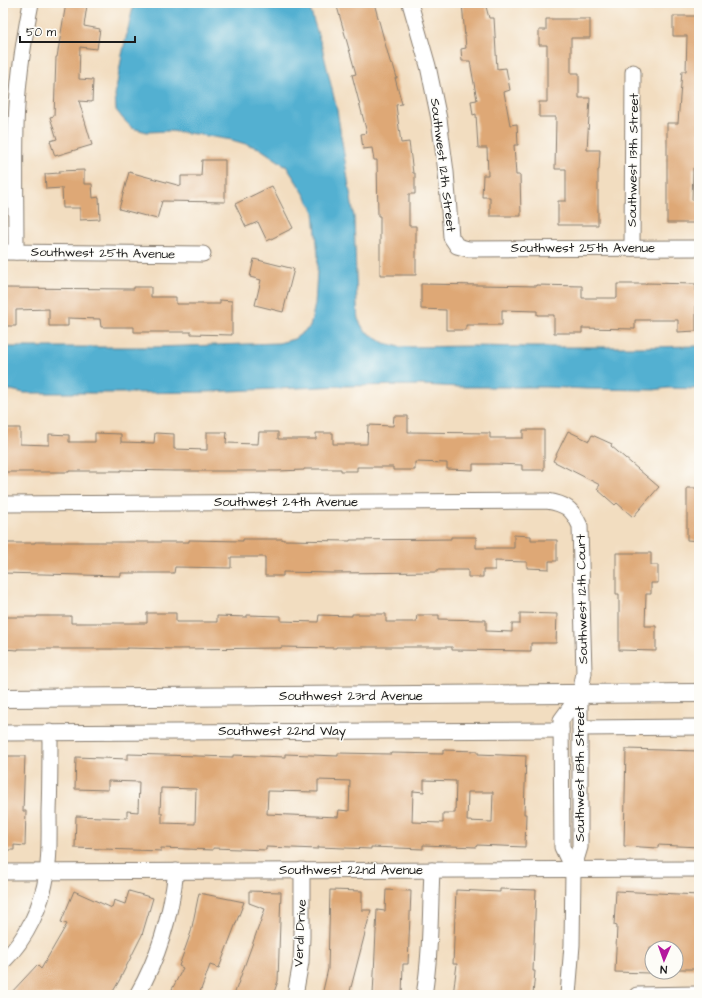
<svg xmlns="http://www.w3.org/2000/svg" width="702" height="998" viewBox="0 0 702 998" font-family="'Architects Daughter',sans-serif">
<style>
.water{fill:#52b0d1;stroke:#376676}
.building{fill:#dea876;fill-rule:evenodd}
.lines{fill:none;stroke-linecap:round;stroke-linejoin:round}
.minor-casing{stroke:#877c6e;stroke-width:17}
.tertiary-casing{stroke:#877c6e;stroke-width:20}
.minor{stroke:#fff;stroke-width:15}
.tertiary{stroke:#fff;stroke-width:18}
.labels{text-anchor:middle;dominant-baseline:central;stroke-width:3;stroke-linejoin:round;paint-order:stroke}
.street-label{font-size:13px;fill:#1c1c1c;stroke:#fdfcf7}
</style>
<rect width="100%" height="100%" fill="#fdfcf7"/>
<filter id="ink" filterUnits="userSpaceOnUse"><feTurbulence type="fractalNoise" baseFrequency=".025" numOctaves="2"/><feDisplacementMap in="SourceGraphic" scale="8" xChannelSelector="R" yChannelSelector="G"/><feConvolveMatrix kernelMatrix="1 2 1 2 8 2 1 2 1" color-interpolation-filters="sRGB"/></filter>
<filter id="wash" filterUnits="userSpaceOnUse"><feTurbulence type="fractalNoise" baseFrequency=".012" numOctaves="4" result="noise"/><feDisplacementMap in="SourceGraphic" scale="16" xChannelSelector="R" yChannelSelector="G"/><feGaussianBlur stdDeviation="0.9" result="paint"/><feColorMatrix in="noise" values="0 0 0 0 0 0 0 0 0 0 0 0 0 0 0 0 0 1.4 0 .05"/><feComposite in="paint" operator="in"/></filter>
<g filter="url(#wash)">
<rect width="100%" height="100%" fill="#f2ddc0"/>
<polygon class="water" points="134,3 308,3 322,47 337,110 346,167 354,217 357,305 358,319 364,330 384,343 400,347 473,346 530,347 640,347 699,346 699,389 668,388 654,390 587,389 546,387 460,387 422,385 342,386 207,392 120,393 24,393 11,390 3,390 3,347 154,347 279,343 294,339 310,327 315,304 318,255 314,212 303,192 286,166 259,148 232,140 195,134 169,131 147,132 132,128 123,119 116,110 115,95 122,55"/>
<g id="blocks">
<g class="building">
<polygon points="66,3 74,3 87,5 84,26 100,29 97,49 80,47 79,79 93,80 92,102 79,101 92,145 55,156 50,141 57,139 50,117 54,116 56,57 57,57"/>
<polygon points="336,3 374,3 391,65 393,64 397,78 395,78 402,104 396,105 401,143 409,142 413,173 415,173 415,194 409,194 409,226 416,226 416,275 380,275 380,216 378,216 377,160 374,160 372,148 363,149 361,134 367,133 352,75 356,74"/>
<polygon points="462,3 485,3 489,18 494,18 497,69 506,68 510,90 504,92 510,125 517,124 518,145 514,145 516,175 520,175 521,216 490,216 490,197 482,197 483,175 488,175 487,148 478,148 476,114 473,115 471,101 477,100 470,61 462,61 461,49 466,48"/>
<polygon points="673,16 699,16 699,168 693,168 692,200 699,201 699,223 667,223 667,123 678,123 682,71 686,71 687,36 673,36"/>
<polygon points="546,19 590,19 590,38 571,38 571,73 579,73 579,98 590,98 587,150 600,150 599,170 598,170 598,225 558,225 558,201 566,201 566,169 555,169 556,117 539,117 539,102 547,102 547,45 539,45 539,30 546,30"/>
<polygon points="202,160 225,160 225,202 162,201 157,219 119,209 129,172 181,186 181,176 201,176"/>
<polygon points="84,170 84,184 92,184 93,198 99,197 100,219 80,220 80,208 63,208 62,188 46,189 45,174 60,173 59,171"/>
<polygon points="272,186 293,228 267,241 258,222 246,227 235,204"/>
<polygon points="254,259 294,269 283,312 255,305 261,280 250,277"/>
<polygon points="646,283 696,284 696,331 678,332 678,320 635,320 635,329 582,328 582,333 554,333 554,315 537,315 537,311 502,310 502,325 466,325 466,330 446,330 446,310 421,309 421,284 537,286 537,285 582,286 582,298 617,298 617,284 646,284"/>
<polygon points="134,287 151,287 151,297 176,297 176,304 220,304 220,300 232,301 232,335 191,334 191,332 134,332 134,327 101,327 100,319 68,318 68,326 49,326 49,309 16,310 16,326 3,326 3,288 134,289"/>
<polygon points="394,416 408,416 408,432 490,433 490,438 523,438 523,430 544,430 544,470 522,470 522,465 496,464 473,464 473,470 447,469 447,463 415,462 415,470 393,470 393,467 357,467 357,471 341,471 341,469 304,469 304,470 278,471 173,471 121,470 121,471 69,471 69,472 3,472 3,428 20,428 20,444 49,445 49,434 69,435 69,442 95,442 95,433 121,434 121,442 154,443 155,433 174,434 174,449 207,450 207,432 227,432 226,443 258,444 259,432 278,432 278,439 316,439 316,433 333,433 333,444 367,444 368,425 393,426"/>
<polygon points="568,431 589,441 592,435 612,444 611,446 659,487 633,517 617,503 615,505 597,489 600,485 553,461"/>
<polygon points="687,488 699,488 699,541 687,540"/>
<polygon points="514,535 531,536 531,540 557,540 557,561 549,561 549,569 527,568 527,562 495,561 495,570 483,570 483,577 468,577 468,570 437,570 437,572 332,573 283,572 283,576 265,576 265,557 231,557 231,568 175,567 174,573 121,573 121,576 3,573 3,543 35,543 35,542 189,542 189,540 243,541 243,539 283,539 283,540 350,541 350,540 451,539 451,537 476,537 476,548 514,548"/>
<polygon points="616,553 651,553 651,565 658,565 658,583 651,583 651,594 646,594 645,626 656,626 656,651 619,650 619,594 616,594"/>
<polygon points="147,613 176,613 176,622 217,622 217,616 247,617 247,615 281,616 281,621 318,622 319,615 352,616 352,614 386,614 386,622 416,622 417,615 439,615 439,619 486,620 486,631 512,632 512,624 520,624 520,613 557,614 556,643 531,643 531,651 452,650 452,647 336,647 336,648 281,647 281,648 176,649 127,648 127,649 18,649 18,650 3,649 3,617 37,617 37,616 71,616 71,623 147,623"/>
<polygon points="626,749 699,751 699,847 658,845 658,848 624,846"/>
<path d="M443 750 478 751V754L526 756 524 814H526L525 847 477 845 476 847 423 845V849L371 847V849L318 847V849L266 847V850L213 848V850L161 848V851L75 848 76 816 127 818V811L138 812 139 782 108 781V790L75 789 76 757 128 759V754L233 757V755L285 757V754L338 756V753L391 754V753L443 754ZM318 780 350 781 349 811 339 810 338 817 267 814 268 791 318 792ZM424 780 456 781 455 813H443V823L412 822 413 791 424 792ZM161 788 196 789 195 824 162 823V813H160ZM468 792H493L492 822 467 821Z"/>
<polygon points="3,756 25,756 23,811 26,811 25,846 14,845 14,850 3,850"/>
<polygon points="500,889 536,890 533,971 535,971 533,995 453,995 457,964 453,964 456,890 500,892"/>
<polygon points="330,890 362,891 362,910 371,910 349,995 322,995 328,969"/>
<polygon points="386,890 411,891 408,964 403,964 402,995 373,995 377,910 385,911"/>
<polygon points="74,891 112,908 114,900 125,904 129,891 153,898 142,935 119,981 111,995 9,995 37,965 41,969 67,924 61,922"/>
<polygon points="249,891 281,892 278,981 273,995 234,995 265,909 249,903"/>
<polygon points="616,891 699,895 699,969 676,969 676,948 650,948 649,973 615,972 617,926 614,925"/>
<polygon points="199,893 244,902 219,968 210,965 199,995 169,995 183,968 179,966 191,932"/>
</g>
</g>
</g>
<g filter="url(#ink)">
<use href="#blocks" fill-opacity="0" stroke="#877c6e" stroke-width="1"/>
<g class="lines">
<g class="minor-casing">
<g id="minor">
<polyline points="410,3 428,66 439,119 446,172 451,237 457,246 468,249 699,248"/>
<polyline points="632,248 633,72"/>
<polyline points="3,252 203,254"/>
<path d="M16 252C16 210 15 169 16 127 17 86 23 43 31 3"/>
<path d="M3 504 547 501C565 504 572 508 580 526L584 673 580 694V847L573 870 572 945 568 995"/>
<polyline points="580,728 699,727"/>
<polyline points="3,733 561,730"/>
<polyline points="573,870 562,847 561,720 580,694"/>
<polyline points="3,872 699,869"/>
<path d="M3 962C27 938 42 906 47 873 50 853 49 832 49 812 50 785 50 759 50 732"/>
<path d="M137 995C159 957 171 915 176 871"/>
<polyline points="295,995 301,962 302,937 302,870"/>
<path d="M424 995C431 954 430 912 432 870"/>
<polyline points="637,995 699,994"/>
</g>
</g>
<g class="tertiary-casing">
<polyline id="tertiary" points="3,698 699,693"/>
</g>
<use href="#minor" class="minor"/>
<use href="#tertiary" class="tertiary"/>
</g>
</g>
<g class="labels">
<g class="street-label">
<text transform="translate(633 160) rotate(-89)">Southwest 13th Street</text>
<text transform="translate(443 165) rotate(83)">Southwest 12th Street</text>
<text x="583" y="248">Southwest 25th Avenue</text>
<text transform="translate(103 253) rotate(1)">Southwest 25th Avenue</text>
<text x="286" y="502">Southwest 24th Avenue</text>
<text transform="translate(582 599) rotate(-91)">Southwest 12th Court</text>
<text x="351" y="696">Southwest 23rd Avenue</text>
<text x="282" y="731">Southwest 22nd Way</text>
<text transform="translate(580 774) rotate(-90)">Southwest 18th Street</text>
<text x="351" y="870">Southwest 22nd Avenue</text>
<text transform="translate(300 933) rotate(-87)">Verdi Drive</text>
</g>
</g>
<rect width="702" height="998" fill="none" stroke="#fdfcf7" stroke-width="16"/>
<g transform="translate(664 960) rotate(182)"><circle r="19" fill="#fdfcf7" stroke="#a3a29f"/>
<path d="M0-3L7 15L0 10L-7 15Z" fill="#b5179e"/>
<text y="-6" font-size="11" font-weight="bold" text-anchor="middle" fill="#1c1c1c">N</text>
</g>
<path d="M20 36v6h115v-6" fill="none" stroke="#1c1c1c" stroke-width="2"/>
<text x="26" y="36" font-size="12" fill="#1c1c1c" stroke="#fdfcf7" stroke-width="3" paint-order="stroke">50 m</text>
</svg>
